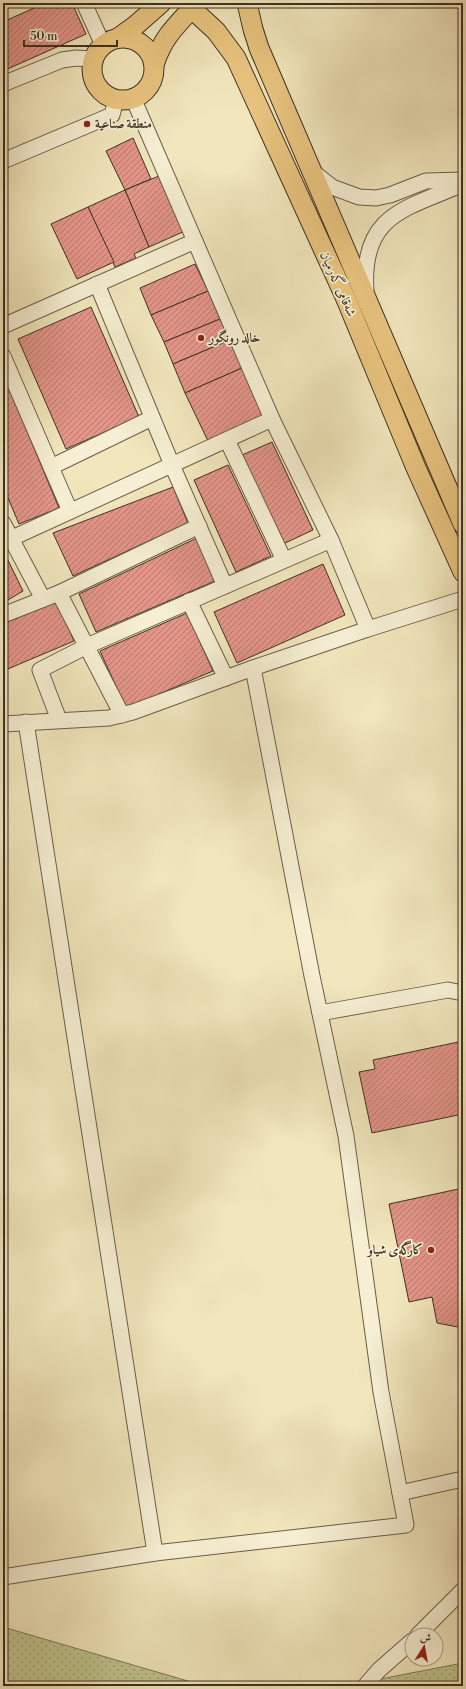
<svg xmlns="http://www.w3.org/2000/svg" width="466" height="1689" viewBox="0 0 466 1689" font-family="'Libre Bodoni',Amiri,serif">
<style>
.grass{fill:url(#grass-dots);stroke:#7e7a58}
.building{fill:url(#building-hatch);stroke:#3d3023}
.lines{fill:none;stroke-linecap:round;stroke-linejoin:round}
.minor-casing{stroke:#6a5e49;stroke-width:17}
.major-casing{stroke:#3d3023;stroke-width:21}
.minor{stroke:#f6efd3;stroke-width:15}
.major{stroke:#e8c37e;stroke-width:19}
.poi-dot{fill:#8f2418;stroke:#f6efd3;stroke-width:1.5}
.labels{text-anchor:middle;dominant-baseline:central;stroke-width:3.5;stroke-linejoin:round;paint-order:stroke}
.poi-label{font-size:13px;font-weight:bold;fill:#3d3023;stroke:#f6efd3;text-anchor:start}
.street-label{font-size:13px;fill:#3d3023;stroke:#f6efd3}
</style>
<defs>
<pattern id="grass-dots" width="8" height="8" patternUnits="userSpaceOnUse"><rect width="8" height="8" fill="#bfc38d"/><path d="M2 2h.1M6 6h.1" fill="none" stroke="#9c9f73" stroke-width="1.8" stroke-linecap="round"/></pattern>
<pattern id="building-hatch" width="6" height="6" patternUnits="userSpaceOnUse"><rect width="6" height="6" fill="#e49589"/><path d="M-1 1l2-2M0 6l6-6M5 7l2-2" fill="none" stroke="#ba7a70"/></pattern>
</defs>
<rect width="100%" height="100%" fill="#f1e6bc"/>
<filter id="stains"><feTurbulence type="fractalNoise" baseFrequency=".005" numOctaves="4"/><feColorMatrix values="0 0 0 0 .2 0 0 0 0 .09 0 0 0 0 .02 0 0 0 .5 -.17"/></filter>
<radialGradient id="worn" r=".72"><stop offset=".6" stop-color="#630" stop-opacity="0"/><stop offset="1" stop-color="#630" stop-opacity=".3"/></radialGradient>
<g class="grass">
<polygon points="3,1627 205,1686 3,1686"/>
<polygon points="463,1663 463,1686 344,1686"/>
</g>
<g class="building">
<polygon points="45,3 72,3 86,34 3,71 3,22"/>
<polygon points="133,138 151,179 125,190 106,151"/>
<polygon points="159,176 185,231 149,247 125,190"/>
<polygon points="125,190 149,247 134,254 136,258 115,267 88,207"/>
<polygon points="88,207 114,262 77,279 51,224"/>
<polygon points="195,264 208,291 151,315 140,288"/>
<polygon points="208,291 220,319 164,342 151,315"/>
<polygon points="91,307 139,417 66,449 18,339"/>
<polygon points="220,319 230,340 173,364 164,342"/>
<polygon points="230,340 242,368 185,393 173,364"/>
<polygon points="242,368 263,415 208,441 185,393"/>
<polygon points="6,381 59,508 19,524 3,486 3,383"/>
<polygon points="272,442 313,530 283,544 242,455"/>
<polygon points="228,465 271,556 236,572 194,480"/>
<polygon points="173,487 188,523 73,576 53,533"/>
<polygon points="197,538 215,581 96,632 79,594"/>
<polygon points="3,550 23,591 3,603"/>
<polygon points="323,564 345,615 237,663 214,612"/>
<polygon points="57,601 74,641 3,671 3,624"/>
<polygon points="187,613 213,671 126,708 100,651"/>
<polygon points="463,1041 463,1114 372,1133 359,1072 375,1069 373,1060"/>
<polygon points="463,1188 463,1328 437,1323 432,1297 409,1302 389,1204"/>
</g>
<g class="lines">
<g class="minor-casing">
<g id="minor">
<polyline points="84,3 103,45"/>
<polyline points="3,84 62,60 76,58 93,59"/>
<polyline points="3,161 112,115 116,99"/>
<polyline points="313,172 332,187 359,197 376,198 390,195 426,181 463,180"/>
<polyline points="97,284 172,465 225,586"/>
<path d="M366 290C361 214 406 209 463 184"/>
<polyline points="3,326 195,241"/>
<polyline points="3,356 70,511"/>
<polyline points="227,440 284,560"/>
<polyline points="51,467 152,418"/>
<polyline points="3,523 43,599"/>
<polyline points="10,539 272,419"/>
<polyline points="59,593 199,526"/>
<polyline points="189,601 226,678"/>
<polyline points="3,615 59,593 122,715"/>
<polyline points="368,629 463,599"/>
<polyline points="59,720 40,670 87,646 331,540"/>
<polyline points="26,722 155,1553"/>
<polyline points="3,724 109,718 133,712 253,668 368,629 331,540 272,419 133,98"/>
<polyline points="320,1013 448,990 463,993"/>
<polyline points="400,1493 463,1479"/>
<polyline points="3,1577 155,1553 406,1525 381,1392 346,1136 312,976 253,668"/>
<polyline points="418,1635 463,1590"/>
<polyline points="365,1686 379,1670 412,1641"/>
</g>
</g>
<g class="major-casing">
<g id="major">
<polyline points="247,3 253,29 259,48 463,524"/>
<polyline points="192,9 216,31 236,58 346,299 416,468 463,572"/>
<polyline points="118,38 136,25 161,3"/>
<circle cx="123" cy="69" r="31"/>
<path d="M154 65C163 36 177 25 197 3"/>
</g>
</g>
<use href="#minor" class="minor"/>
<use href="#major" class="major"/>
</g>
<g class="poi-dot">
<circle cx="87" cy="124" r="4"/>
<circle cx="201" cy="338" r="4"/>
<circle cx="431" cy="1250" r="4"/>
</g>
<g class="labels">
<g class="poi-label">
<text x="95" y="124">منطقة صناعية</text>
<text x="209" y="338">خالد رونگور</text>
<text x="423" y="1250" text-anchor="end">کارگەی شیاو</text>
</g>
<g class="street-label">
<text transform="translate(338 284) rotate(66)">شەقامی گەرمیان</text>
</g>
</g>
<rect width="466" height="1689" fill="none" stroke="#f1e6bc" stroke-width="16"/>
<rect x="4" y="4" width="458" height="1681" fill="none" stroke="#3d3023" stroke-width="2"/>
<rect x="8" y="8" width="450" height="1673" fill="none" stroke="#3d3023"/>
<g transform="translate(424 1647) rotate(11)"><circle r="19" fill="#f6efd3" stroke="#aca38d"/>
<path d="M0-3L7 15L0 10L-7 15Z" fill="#8f2418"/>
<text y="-6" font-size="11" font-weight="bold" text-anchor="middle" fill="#3d3023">ش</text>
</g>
<path d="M24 40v6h93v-6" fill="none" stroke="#3d3023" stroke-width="2"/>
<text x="30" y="40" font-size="12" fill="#3d3023" stroke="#f6efd3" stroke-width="3" paint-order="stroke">50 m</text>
<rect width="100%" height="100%" filter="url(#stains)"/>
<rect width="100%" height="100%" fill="url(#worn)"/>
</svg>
